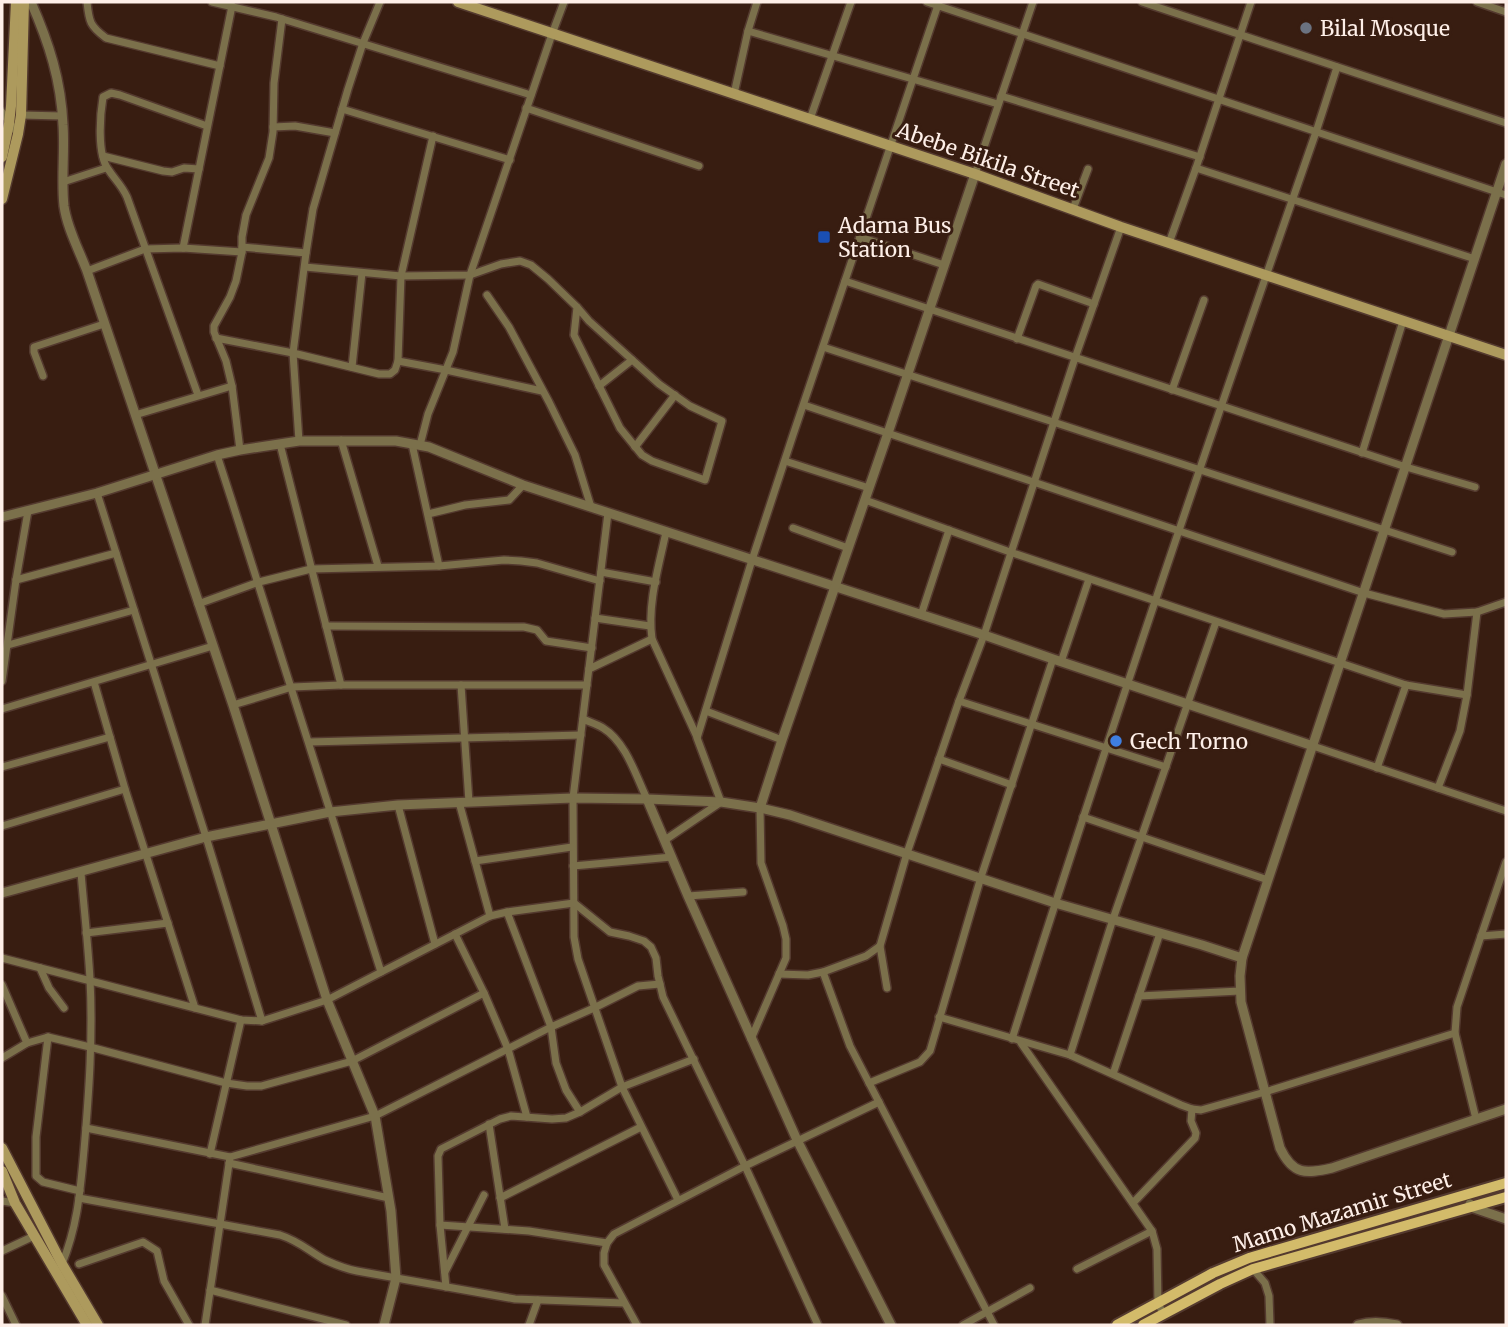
<svg xmlns="http://www.w3.org/2000/svg" width="1508" height="1327" viewBox="0 0 1508 1327" font-family="Merriweather,serif">
<style>
.lines{fill:none;stroke-linecap:round;stroke-linejoin:round}
.minor-casing{stroke:#543a2f;stroke-width:10}
.tertiary-casing{stroke:#543a2f;stroke-width:12}
.secondary-casing{stroke:#543a2f;stroke-width:13}
.primary-casing{stroke:#543a2f;stroke-width:14}
.minor{stroke:#7b704b;stroke-width:7}
.tertiary{stroke:#7b704b;stroke-width:9}
.secondary{stroke:#ad9a5d;stroke-width:10}
.primary{stroke:#d3bb6a;stroke-width:10}
.worship-dot{fill:#6b7280;stroke:#381d11;stroke-width:2.5}
.transit-dot{fill:#1a4fb4;stroke:#381d11;stroke-width:2.5}
.shop-dot{fill:#3f7fe0;stroke:#381d11;stroke-width:2.5}
.labels{text-anchor:middle;dominant-baseline:central;stroke-width:6;stroke-linejoin:round;paint-order:stroke}
.poi-label{font-size:21px;fill:#feefe8;stroke:#381d11;text-anchor:start}
.street-label{font-size:21px;fill:#feefe8;stroke:#381d11}
</style>
<rect width="100%" height="100%" fill="#381d11"/>
<g class="lines">
<g class="minor-casing">
<g id="minor">
<path d="M87 2C89 22 90 26 106 38L220 66"/>
<polyline points="212,2 276,17 531,95"/>
<polyline points="927,2 1506,195"/>
<polyline points="1142,2 1506,123"/>
<polyline points="1477,2 1506,12"/>
<polyline points="748,31 998,104"/>
<polyline points="734,94 748,31 757,2"/>
<polyline points="1001,96 1200,157"/>
<polyline points="526,108 699,166"/>
<polyline points="342,109 510,160"/>
<polyline points="2,112 18,134"/>
<polyline points="21,115 62,116"/>
<polyline points="810,119 851,2"/>
<polyline points="273,127 295,126 335,133"/>
<polyline points="103,156 163,171 172,172 184,168 199,169"/>
<polyline points="1196,168 1475,259"/>
<polyline points="975,174 1033,2"/>
<polyline points="63,182 106,168"/>
<polyline points="1073,209 1088,169"/>
<polyline points="860,237 944,265"/>
<polyline points="1169,243 1196,168 1251,2"/>
<polyline points="242,247 306,253"/>
<polyline points="183,248 232,6"/>
<polyline points="305,267 401,276 470,275 501,264 520,261 531,265 548,279 577,307 589,321 659,384 690,406 722,421 705,480 652,461 642,455 620,428 574,335 577,307"/>
<polyline points="87,271 145,249 183,248 242,252"/>
<polyline points="845,281 1406,467 1475,487"/>
<polyline points="487,295 509,327 549,402 575,455 591,507"/>
<polyline points="216,338 293,353 379,374 390,374 395,370 398,361 401,276 433,136"/>
<polyline points="1017,339 1036,286 1038,284 1094,304"/>
<polyline points="823,347 1452,552"/>
<polyline points="398,361 446,370 542,391"/>
<polyline points="352,367 362,273"/>
<polyline points="43,376 34,352 34,347 104,324"/>
<polyline points="599,386 632,360"/>
<polyline points="1172,390 1204,300"/>
<path d="M198 395 127 197C121 184 115 180 108 169 97 154 100 115 103 97L111 93 120 95 207 126"/>
<polyline points="804,405 1364,593 1444,614 1477,612 1506,602"/>
<polyline points="135,415 232,386"/>
<polyline points="341,440 378,566"/>
<polyline points="299,441 293,353 306,253 313,209 348,89 363,43 380,2"/>
<polyline points="280,444 341,685"/>
<polyline points="412,444 439,566"/>
<polyline points="420,445 428,414 453,352 470,275 552,34 564,2"/>
<polyline points="635,447 675,395"/>
<polyline points="240,450 232,386 226,361 214,332 214,326 230,297 236,281 242,252 242,237 246,215 269,158 273,132 274,83 282,19"/>
<polyline points="1362,453 1403,321"/>
<path d="M217 455C273 627 326 800 381 972"/>
<polyline points="785,461 869,488"/>
<polyline points="97,493 206,837 262,1021"/>
<polyline points="865,500 1010,552 1406,685 1467,695"/>
<polyline points="608,513 573,798 574,937 578,959 622,1087 678,1200"/>
<polyline points="428,514 465,505 509,500 523,485"/>
<polyline points="793,528 848,548"/>
<path d="M666 532C659 566 647 604 652 639L697 737"/>
<polyline points="601,572 656,582"/>
<polyline points="16,580 116,553"/>
<polyline points="198,604 259,582 311,569 439,566 504,560 521,561 537,563 600,581"/>
<polyline points="921,615 949,530"/>
<polyline points="595,618 650,626"/>
<polyline points="326,626 524,627 537,630 546,641 592,648"/>
<polyline points="8,645 134,610"/>
<polyline points="1061,662 1089,579"/>
<polyline points="589,669 652,639"/>
<polyline points="2,681 16,580 28,511"/>
<polyline points="94,682 125,789 195,1008"/>
<polyline points="461,685 469,802"/>
<polyline points="959,701 1166,767"/>
<polyline points="233,705 292,687 341,685 587,685"/>
<polyline points="2,709 213,646"/>
<polyline points="706,711 782,740"/>
<path d="M583 719C589 722 597 724 603 728 626 742 636 776 647 799"/>
<polyline points="309,742 581,735"/>
<polyline points="1313,746 1506,811"/>
<polyline points="939,759 1012,785"/>
<polyline points="2,767 110,737"/>
<polyline points="1377,768 1406,685"/>
<polyline points="1438,788 1460,731 1467,695 1477,612"/>
<polyline points="459,802 490,916"/>
<polyline points="398,805 435,944"/>
<polyline points="1083,817 1268,880"/>
<polyline points="2,826 125,789"/>
<polyline points="665,840 721,802 697,738 752,560 793,435 939,2"/>
<polyline points="475,861 572,847"/>
<polyline points="573,866 672,857"/>
<polyline points="688,896 743,892"/>
<polyline points="507,912 551,1027 556,1063 566,1090 580,1112"/>
<polyline points="86,933 168,923"/>
<polyline points="455,934 484,993 508,1049 527,1117"/>
<polyline points="1481,936 1506,934"/>
<polyline points="880,946 887,988"/>
<polyline points="2,958 241,1020 262,1021 327,1000 490,916 507,912 574,903 610,932 629,936 644,941 651,947 656,958 658,976 663,997 745,1166 818,1325"/>
<polyline points="40,968 49,988 64,1008"/>
<polyline points="823,972 850,1046 994,1325"/>
<polyline points="779,974 808,975 823,972 866,956 880,946 907,853 959,701 984,635 1075,358 1121,227"/>
<polyline points="2,985 27,1043"/>
<polyline points="1139,996 1240,991"/>
<polyline points="939,1017 1070,1055 1181,1105 1192,1109 1201,1110 1265,1092 1455,1033"/>
<polyline points="48,1037 36,1137 36,1176 43,1182 80,1191"/>
<polyline points="751,1039 786,958 786,939 783,926 761,863 760,808"/>
<path d="M1012 1039C1108 735 1211 433 1316 132L1337 67"/>
<polyline points="1021,1043 1152,1231 1157,1249 1158,1304 1164,1314"/>
<polyline points="1070,1055 1113,919 1216,622"/>
<polyline points="2,1058 27,1043 48,1037 90,1047 226,1083 247,1086 261,1086 352,1061 484,993"/>
<polyline points="1113,1074 1160,933"/>
<polyline points="869,1083 920,1062 930,1051 981,877 1053,659"/>
<polyline points="1476,1119 1455,1033 1457,1007 1506,862"/>
<polyline points="489,1124 505,1229"/>
<polyline points="86,1128 230,1157 375,1116 551,1027 594,1008 638,986 660,984"/>
<polyline points="210,1154 241,1020"/>
<polyline points="229,1163 389,1198"/>
<path d="M79 1198 280 1235C299 1241 309 1251 325 1260 336 1265 346 1269 357 1271L515 1299 624 1303"/>
<polyline points="500,1198 641,1127"/>
<polyline points="2,1201 15,1203"/>
<polyline points="1133,1203 1195,1138 1196,1133 1191,1121 1192,1109"/>
<polyline points="440,1225 529,1231 607,1243"/>
<polyline points="2,1251 34,1236"/>
<path d="M62 1264C78 1224 80 1192 84 1150 89 1093 93 1036 90 979 88 944 84 908 81 873"/>
<polyline points="79,1264 143,1242 157,1251 164,1281 189,1325"/>
<polyline points="1077,1269 1152,1231"/>
<polyline points="1253,1269 1265,1283 1269,1296 1270,1325"/>
<polyline points="445,1272 484,1195"/>
<polyline points="446,1287 440,1225 438,1156 441,1149 500,1119 511,1116 552,1119 566,1118 580,1112 622,1087 694,1059"/>
<polyline points="210,1290 346,1325"/>
<polyline points="2,1296 16,1325"/>
<polyline points="205,1325 230,1157"/>
<polyline points="529,1325 538,1300"/>
<polyline points="637,1325 604,1265 604,1253 607,1243 614,1234 745,1166 879,1102"/>
<polyline points="963,1325 1030,1288"/>
</g>
</g>
<g class="tertiary-casing">
<g id="tertiary">
<path d="M31 2C49 43 61 80 63 125 65 152 61 179 64 206 67 228 79 250 87 271L233 705 327 1000 375 1116 391 1211 396 1278 384 1325"/>
<path d="M1506 164 1242 958 1240 976 1241 1002 1280 1148C1293 1175 1305 1174 1332 1168L1506 1109"/>
<polyline points="2,517 97,493 217,455 240,450 299,441 396,441 429,447 523,485 984,635 1053,659 1313,746"/>
<polyline points="647,799 688,896 797,1140 891,1325"/>
<polyline points="760,808 782,740 888,433 975,174"/>
<polyline points="2,893 206,837 330,812 398,805 573,798 647,799 721,802 760,808 790,815 1055,903 1202,945 1242,958"/>
<polyline points="1470,1204 1471,1207 1506,1219"/>
<path d="M1358 1325C1371 1321 1383 1322 1397 1325"/>
</g>
</g>
<g class="secondary-casing">
<g id="secondary">
<polyline points="458,2 975,174 1121,227 1506,355"/>
<polyline points="2,157 9,124 11,106 16,2"/>
<polyline points="2,199 18,134 21,115 24,2"/>
<polyline points="2,1148 62,1264 98,1325"/>
<polyline points="2,1171 15,1203 87,1325"/>
</g>
</g>
<g class="primary-casing">
<g id="primary">
<polyline points="1117,1325 1213,1273 1249,1258 1506,1183"/>
<polyline points="1143,1325 1220,1284 1253,1269 1506,1197"/>
</g>
</g>
<use href="#minor" class="minor"/>
<use href="#tertiary" class="tertiary"/>
<use href="#secondary" class="secondary"/>
<use href="#primary" class="primary"/>
</g>
<circle class="worship-dot" cx="1306" cy="28" r="7"/>
<rect class="transit-dot" x="817" y="230" width="14" height="14" rx="3.5"/>
<circle class="shop-dot" cx="1116" cy="741" r="7"/>
<g class="labels">
<g class="poi-label">
<text x="1320" y="28">Bilal Mosque</text>
<text x="838" y="225">Adama Bus<tspan x="838" dy="24">Station</tspan></text>
<text x="1130" y="741">Gech Torno</text>
</g>
<g class="street-label">
<text transform="translate(988 160) rotate(19)">Abebe Bikila Street</text>
<text transform="translate(1342 1212) rotate(-17)">Mamo Mazamir Street</text>
</g>
</g>
<rect width="1508" height="1327" fill="none" stroke="#feefe8" stroke-width="7"/>
</svg>
